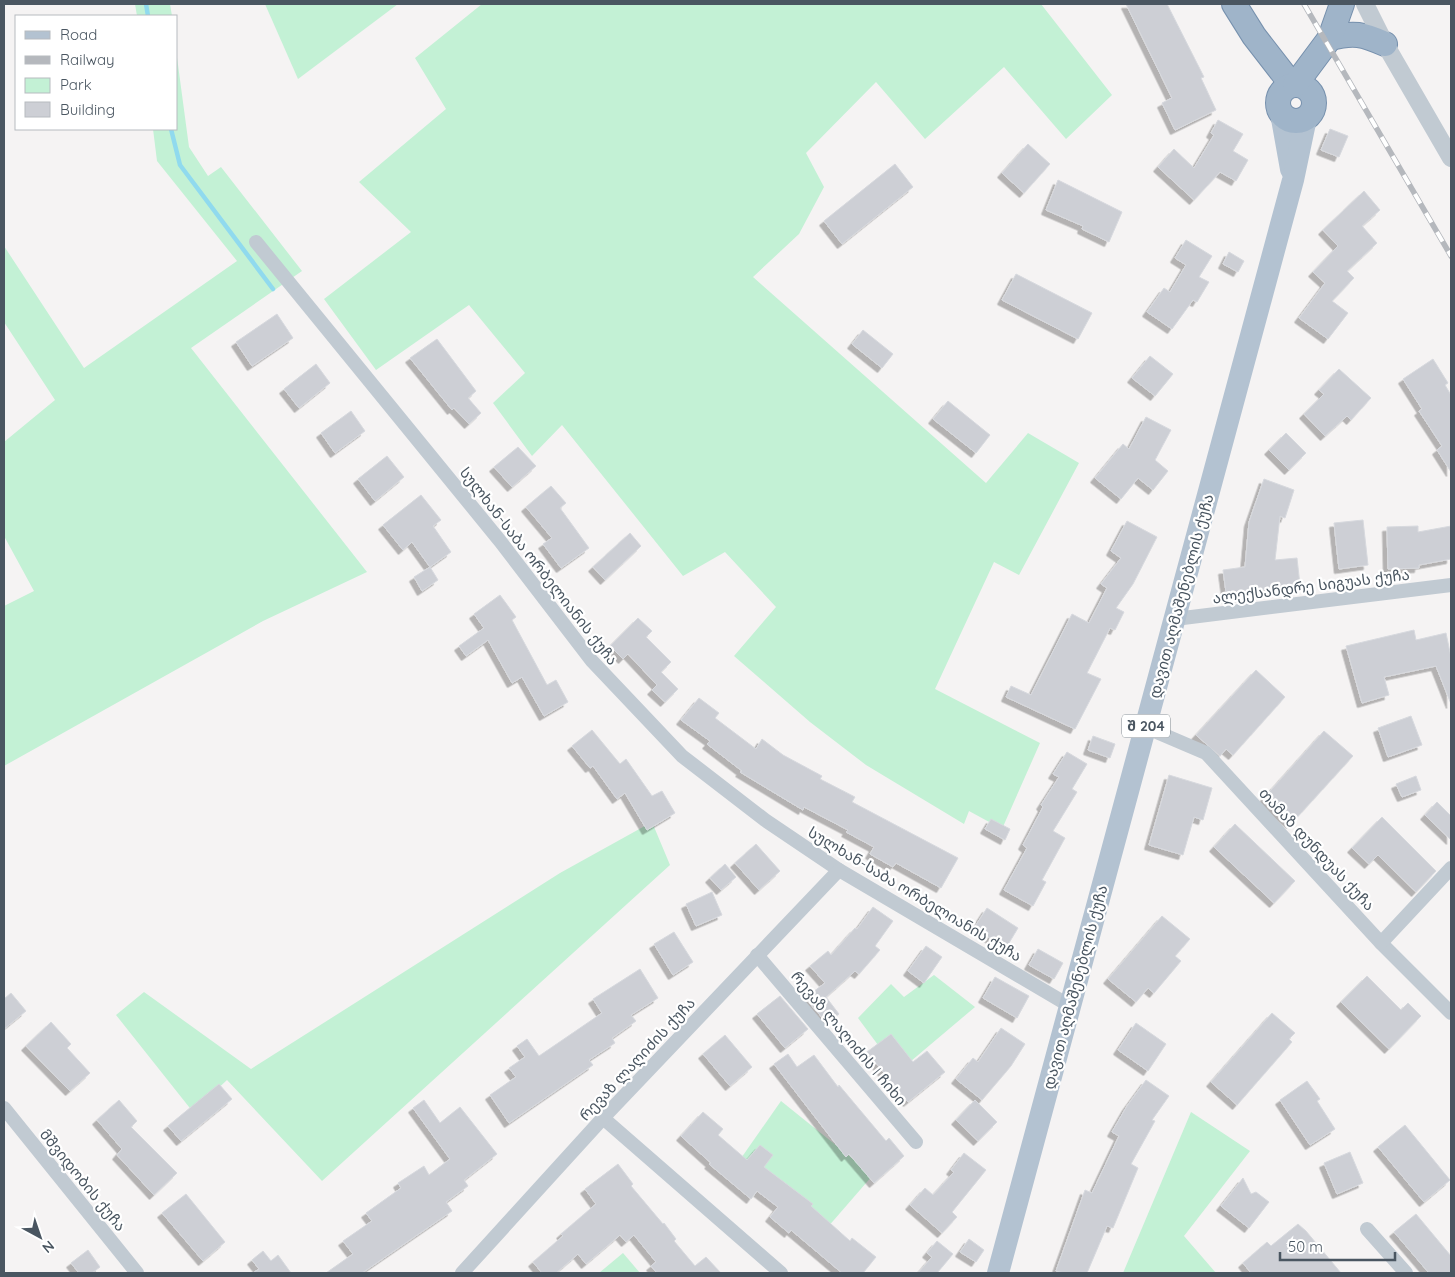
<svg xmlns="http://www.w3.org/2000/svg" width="1455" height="1277" viewBox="0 0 1455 1277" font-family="Quicksand,'Noto Sans Georgian',sans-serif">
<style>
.green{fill:#c3f1d5}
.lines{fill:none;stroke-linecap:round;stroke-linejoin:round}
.stream{stroke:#90daee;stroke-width:4.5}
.building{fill:#cdcfd5;stroke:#d7d9de;filter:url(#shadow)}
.trunk-casing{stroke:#7690ad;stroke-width:26}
.minor{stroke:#c1cad2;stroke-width:14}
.tertiary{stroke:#c1cad2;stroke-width:18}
.primary{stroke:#b3c2d1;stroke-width:22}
.trunk{stroke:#9fb4c9;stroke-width:24}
.rail-casing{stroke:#b5b8bd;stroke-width:5.5}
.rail{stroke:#fff;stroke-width:4;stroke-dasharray:11;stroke-linecap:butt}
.labels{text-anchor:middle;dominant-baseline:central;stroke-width:4.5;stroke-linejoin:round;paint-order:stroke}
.shield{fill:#fff;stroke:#808990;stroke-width:1}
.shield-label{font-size:14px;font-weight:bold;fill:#4a5661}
.street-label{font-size:15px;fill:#4a5661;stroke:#fff}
</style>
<defs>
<filter id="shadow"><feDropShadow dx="-4.5" dy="4.5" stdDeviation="0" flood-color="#0004"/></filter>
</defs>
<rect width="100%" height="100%" fill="#f5f3f3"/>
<g class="green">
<polygon points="135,4 170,4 172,16 137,16"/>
<polygon points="265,4 398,4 298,79"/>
<polygon points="482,4 1041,4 1112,95 1066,139 1004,67 925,139 876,82 806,153 824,187 799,234 753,277 986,483 1028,433 1079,463 1019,575 994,562 935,689 1040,743 1002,829 969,811 964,824 866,765 810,722 734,656 776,607 725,552 683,576 562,425 532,456 493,403 525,373 469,305 376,370 324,299 411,232 359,182 446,109 415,58"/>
<polygon points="176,50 189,147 208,176 221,167 302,271 191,348 367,572 263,621 4,766 4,606 34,591 4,536 4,442 55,400 4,322 4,246 84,368 237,261 157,161 153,129 176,129"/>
<polygon points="652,822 670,865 322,1181 227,1080 193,1112 116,1015 144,992 251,1069 560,873"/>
<polygon points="934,975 975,1007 898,1072 858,1018 891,984 904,997"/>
<polygon points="781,1101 873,1175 827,1228 737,1164"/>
<polygon points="1191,1112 1250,1151 1184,1236 1216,1273 1123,1273"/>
<polygon points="623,1253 640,1273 599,1273"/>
</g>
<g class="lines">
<g class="stream">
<polyline points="146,4 148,16"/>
<polyline points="171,129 180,165 273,289"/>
</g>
</g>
<g class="building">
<polygon points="1126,4 1167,4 1204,77 1201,78 1216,110 1175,130 1162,103 1172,98"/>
<polygon points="1218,120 1243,134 1233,151 1248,160 1236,181 1220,172 1194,200 1158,167 1174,149 1194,168 1214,135 1211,133"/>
<polygon points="1330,129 1348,136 1339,157 1321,150"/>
<polygon points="1028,144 1050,164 1024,193 1002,173"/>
<polygon points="895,164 913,187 842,244 824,221"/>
<polygon points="1058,180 1122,212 1109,242 1082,229 1083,226 1046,210"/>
<polygon points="1364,191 1380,210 1362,226 1377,243 1347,271 1354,278 1332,301 1348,313 1328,339 1299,318 1325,283 1313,272 1338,246 1323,230"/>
<polygon points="1186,240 1212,256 1199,277 1209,282 1197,302 1193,300 1172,329 1147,312 1164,288 1170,292 1186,265 1175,258"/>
<polygon points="1229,252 1244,261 1238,272 1223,264"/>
<polygon points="1016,274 1092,313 1078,339 1002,300"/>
<polygon points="277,314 293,338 252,366 236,342"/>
<polygon points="863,330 893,354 882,368 852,344"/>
<polygon points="437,339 476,391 468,398 481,413 469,424 454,408 452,410 410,358"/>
<polygon points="1150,356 1173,374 1155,396 1132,378"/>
<polygon points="1433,359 1448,383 1445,385 1451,395 1451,472 1437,450 1442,446 1419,411 1422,409 1403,379"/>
<polygon points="316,364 330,383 299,408 284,389"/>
<polygon points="1339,369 1371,398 1351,420 1347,416 1325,436 1304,414 1324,394 1319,390"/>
<polygon points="948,401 990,435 976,453 933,419"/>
<polygon points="351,411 365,431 335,453 321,433"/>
<polygon points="1146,417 1171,430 1155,460 1168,471 1153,490 1138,478 1121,499 1095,478 1123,444 1129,449"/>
<polygon points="1286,433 1306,453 1289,470 1269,450"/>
<polygon points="518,447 536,466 512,487 494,467"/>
<polygon points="387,456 404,477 375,501 358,479"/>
<polygon points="1264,479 1294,490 1285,518 1280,516 1275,560 1297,558 1300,585 1260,590 1260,594 1227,599 1223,570 1245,567 1249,522"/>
<polygon points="551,486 566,503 560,508 589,548 561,568 543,544 552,538 526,507"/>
<polygon points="421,495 441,520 433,526 451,552 430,567 412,542 403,550 383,525"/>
<polygon points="1363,520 1368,565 1339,569 1334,523"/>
<polygon points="1127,521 1157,537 1133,584 1116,608 1124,612 1115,630 1110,628 1087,673 1101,679 1075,729 1006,697 1011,686 1031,695 1072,614 1089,623 1107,588 1101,584 1121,558 1111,551"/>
<polygon points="1418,526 1418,532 1451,526 1451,559 1419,565 1419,568 1388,569 1387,527"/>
<polygon points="630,533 641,546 605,580 593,567"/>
<polygon points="430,567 438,580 422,591 414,577"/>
<polygon points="500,595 516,617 512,620 547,685 556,680 568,702 544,716 522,677 512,683 488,640 466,656 459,646 484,628 474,614"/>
<polygon points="638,618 652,631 646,637 671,662 661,672 678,689 665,702 652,690 657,685 628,654 623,659 610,646"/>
<polygon points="1414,630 1416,640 1446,633 1451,657 1451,704 1436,666 1384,677 1389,695 1362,703 1346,646"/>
<polygon points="1256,670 1285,697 1233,755 1226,749 1220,756 1196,735"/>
<polygon points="699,698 719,713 715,718 756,749 762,739 783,755 822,776 820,779 855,797 852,802 958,858 941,888 896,863 893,867 870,854 874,847 846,832 848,830 804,807 803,810 740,772 742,771 707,744 710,741 681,720"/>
<polygon points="1411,716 1422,745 1388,757 1378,728"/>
<polygon points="592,730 620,764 626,759 652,796 662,791 675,813 647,830 625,793 617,799 593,766 590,768 572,746"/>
<polygon points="1324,731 1353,756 1291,824 1263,799"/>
<polygon points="1093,736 1115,744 1110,758 1088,750"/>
<polygon points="1067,752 1087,764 1072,789 1077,792 1053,831 1065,838 1042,880 1046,882 1033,906 1004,890 1027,848 1023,845 1043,807 1041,805 1059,777 1053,774"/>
<polygon points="1169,775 1212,788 1203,820 1194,817 1183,855 1149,845"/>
<polygon points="1416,776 1421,790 1402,797 1396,784"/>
<polygon points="1437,802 1451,816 1451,840 1425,815"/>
<polygon points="1382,817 1436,871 1416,892 1378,855 1369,864 1352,848"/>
<polygon points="991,819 1010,829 1005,840 985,829"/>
<polygon points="1235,824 1295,881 1274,903 1214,847"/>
<polygon points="756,844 780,871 759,890 735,863"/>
<polygon points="725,864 736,877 721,890 710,878"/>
<polygon points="712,892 722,915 696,926 686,904"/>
<polygon points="873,907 893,921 875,946 880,950 859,974 855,971 826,997 839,1014 827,1023 805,998 825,983 810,966 828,951 831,955 855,928 857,929"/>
<polygon points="987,908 1018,928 1006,948 974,928"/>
<polygon points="1162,916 1190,939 1175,956 1181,961 1154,993 1148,988 1136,1002 1108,979"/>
<polygon points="674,932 693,962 673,975 654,944"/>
<polygon points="926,946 942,957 924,983 908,971"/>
<polygon points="1038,949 1063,963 1054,979 1029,965"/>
<polygon points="640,969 658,998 631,1015 636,1021 612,1038 615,1043 589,1060 593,1065 509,1123 490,1095 516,1077 509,1068 525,1057 517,1046 527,1039 539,1056 602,1013 593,999"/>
<polygon points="1367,976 1401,1010 1408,1003 1421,1016 1389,1049 1341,1002"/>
<polygon points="995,977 1029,996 1017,1018 983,998"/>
<polygon points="11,993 26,1011 4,1029 4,999"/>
<polygon points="780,996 808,1029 785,1048 757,1014"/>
<polygon points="1272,1013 1295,1033 1289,1039 1292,1042 1237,1105 1211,1082"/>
<polygon points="51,1022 71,1044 67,1048 90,1073 70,1091 26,1046"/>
<polygon points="1136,1023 1166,1044 1148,1071 1118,1050"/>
<polygon points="1001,1028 1025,1044 1011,1066 982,1100 956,1079 973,1058 978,1062"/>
<polygon points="891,1034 913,1062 927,1051 945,1072 908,1102 867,1052"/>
<polygon points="725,1035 752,1067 730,1086 703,1054"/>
<polygon points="788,1054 797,1067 814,1055 838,1087 839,1085 886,1141 889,1138 904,1156 874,1183 849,1154 846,1157 774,1064"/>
<polygon points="1146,1080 1169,1096 1152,1120 1155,1121 1131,1164 1138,1168 1113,1228 1107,1226 1087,1273 1064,1273 1056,1271 1085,1190 1092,1193 1119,1136 1112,1132 1127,1106"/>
<polygon points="1307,1081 1320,1099 1317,1101 1335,1129 1310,1145 1280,1100"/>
<polygon points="219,1084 232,1099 181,1141 168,1126"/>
<polygon points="119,1100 137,1121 131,1127 177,1173 154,1195 117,1155 122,1149 97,1120"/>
<polygon points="424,1100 440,1123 460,1107 497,1154 464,1180 468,1186 446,1202 452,1211 362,1273 326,1273 353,1254 343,1241 372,1221 366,1213 401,1188 398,1183 424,1166 429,1175 450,1159 413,1108"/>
<polygon points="975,1100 997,1122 978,1141 956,1120"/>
<polygon points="703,1112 723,1129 718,1135 747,1160 760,1145 773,1155 764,1167 813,1204 811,1206 850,1241 852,1238 876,1257 863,1273 842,1273 791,1230 789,1233 770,1217 778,1207 757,1191 751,1199 709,1164 711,1163 681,1136"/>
<polygon points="1405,1125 1450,1180 1424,1202 1378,1147"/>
<polygon points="1350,1152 1363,1183 1337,1194 1324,1163"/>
<polygon points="964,1153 986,1170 952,1212 957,1217 942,1233 910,1205 925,1188 933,1195 954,1172 951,1170"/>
<polygon points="618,1164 633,1184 631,1186 663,1224 664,1223 676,1239 674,1241 695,1266 706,1257 721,1273 657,1273 651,1266 656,1262 634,1235 626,1242 620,1235 586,1264 578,1254 556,1273 542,1273 533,1262 563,1236 561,1234 596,1204 585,1189"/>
<polygon points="1243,1178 1251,1194 1256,1192 1269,1202 1249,1228 1221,1206"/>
<polygon points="186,1194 225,1242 203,1261 162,1213"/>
<polygon points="1416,1214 1451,1256 1451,1273 1429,1273 1394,1232"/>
<polygon points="1298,1224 1306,1231 1341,1273 1251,1273 1243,1263 1267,1242 1271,1246"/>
<polygon points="969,1239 984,1250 976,1262 960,1252"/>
<polygon points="937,1241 953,1254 937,1273 918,1273 932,1257 927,1253"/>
<polygon points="88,1250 100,1267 92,1273 79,1273 71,1263"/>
<polygon points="263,1251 271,1261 278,1255 291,1273 253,1273 259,1269 252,1260"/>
</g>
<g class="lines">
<g class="trunk-casing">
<g id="trunk">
<polyline points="1234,4 1254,36 1292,85"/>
<path d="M1330 38C1354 32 1363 34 1385 44"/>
<circle cx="1296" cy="103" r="18"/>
<polyline points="1295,85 1330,38 1342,4"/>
</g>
</g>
<g class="minor">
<polyline points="256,242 500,541 592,661 682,756 765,820 839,870 1070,1006"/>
<polyline points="1175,619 1451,585"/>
<polyline points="1145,727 1206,753 1381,943 1451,1013"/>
<polyline points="1381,943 1451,868"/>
<polyline points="757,955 916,1142"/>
<polyline points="4,1108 137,1273"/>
<polyline points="603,1118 781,1273"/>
<polyline points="1367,1229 1406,1273"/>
<polyline points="462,1273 603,1118 839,870"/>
</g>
<polyline class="tertiary" points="1365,4 1385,44 1451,158"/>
<g class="primary">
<polyline points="1281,113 1291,169"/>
<polyline points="998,1273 1293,180 1306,118"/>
</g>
<use href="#trunk" class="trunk"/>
<g class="rail-casing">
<polyline id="rail" points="1304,4 1451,256"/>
</g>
<use href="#rail" class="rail"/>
</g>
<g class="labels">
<rect class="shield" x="1122" y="714.5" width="48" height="23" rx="4"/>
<g class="shield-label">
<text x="1146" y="726">შ 204</text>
</g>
<g class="street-label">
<text transform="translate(539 566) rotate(52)">სულხან-საბა ორბელიანის ქუჩა</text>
<text transform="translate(1311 586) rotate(-7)">ალექსანდრე სიგუას ქუჩა</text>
<text transform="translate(1181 596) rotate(-75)">დავით აღმაშენებლის ქუჩა</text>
<text transform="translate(1317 849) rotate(47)">თამაზ დუნდუას ქუჩა</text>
<text transform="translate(915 894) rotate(31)">სულხან-საბა ორბელიანის ქუჩა</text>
<text transform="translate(1075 987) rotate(-75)">დავით აღმაშენებლის ქუჩა</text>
<text transform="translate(849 1038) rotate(50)">რევაზ ლაღიძის I ჩიხი</text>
<text transform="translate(637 1059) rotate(-47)">რევაზ ლაღიძის ქუჩა</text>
<text transform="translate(83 1180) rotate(51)">მშვიდობის ქუჩა</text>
</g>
</g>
<rect width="1455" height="1277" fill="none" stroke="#4a5661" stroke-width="10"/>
<rect x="15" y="15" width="162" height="115" fill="#ffffff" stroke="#b7bbc0"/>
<rect x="25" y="31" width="25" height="8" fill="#b3c2d1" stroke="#b7bbc0"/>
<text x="60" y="40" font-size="15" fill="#4a5661">Road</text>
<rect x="25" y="56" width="25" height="8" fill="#b5b8bd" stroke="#b7bbc0"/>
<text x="60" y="65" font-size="15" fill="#4a5661">Railway</text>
<rect x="25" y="78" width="25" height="15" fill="#c3f1d5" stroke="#b7bbc0"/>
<text x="60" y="90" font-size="15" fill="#4a5661">Park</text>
<rect x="25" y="102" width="25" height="15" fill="#cdcfd5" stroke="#b7bbc0"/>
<text x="60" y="115" font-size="15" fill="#4a5661">Building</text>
<g transform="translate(40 1237) rotate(140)" stroke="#ffffff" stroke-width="4" paint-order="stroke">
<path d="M0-4L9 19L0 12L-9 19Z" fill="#4a5661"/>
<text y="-8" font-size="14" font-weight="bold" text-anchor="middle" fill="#4a5661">N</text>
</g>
<path d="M1280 1252v8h115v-8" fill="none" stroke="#4a5661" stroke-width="2.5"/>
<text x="1288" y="1252" font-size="15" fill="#4a5661" stroke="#ffffff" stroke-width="4" paint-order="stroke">50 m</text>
</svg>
